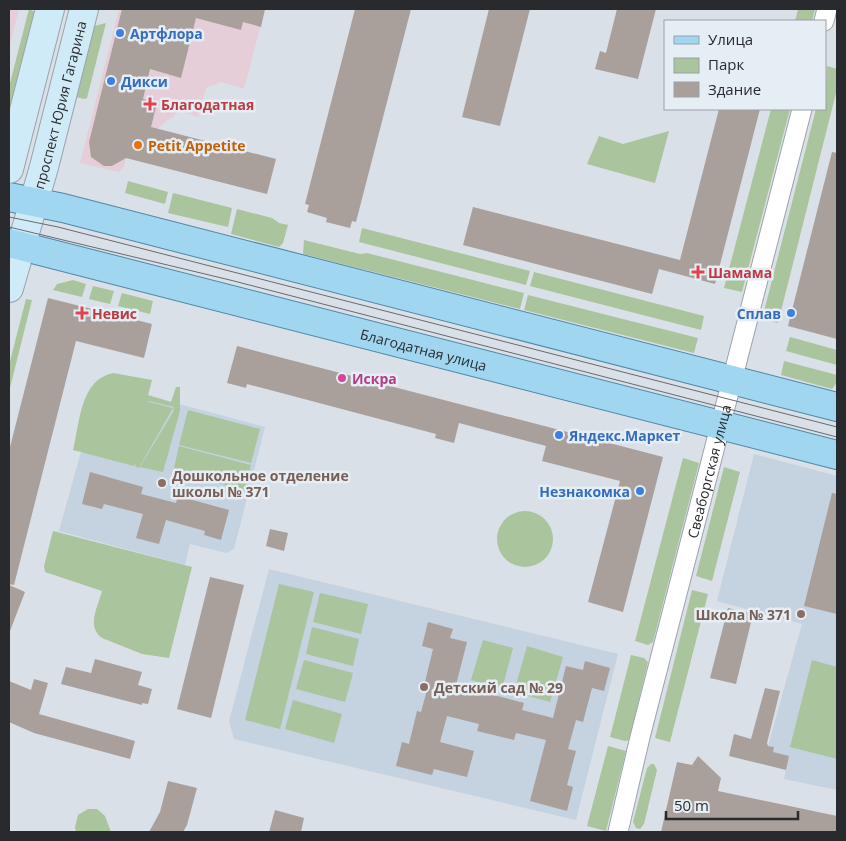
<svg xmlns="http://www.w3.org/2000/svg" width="846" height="841" viewBox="0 0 846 841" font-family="'Open Sans',sans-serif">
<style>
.commercial{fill:#e6ced9}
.built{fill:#c5d2df}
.green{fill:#aac49d}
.building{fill:#a99f9b}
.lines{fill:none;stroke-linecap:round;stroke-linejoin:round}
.street-casing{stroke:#9ba2a9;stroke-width:21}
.secondary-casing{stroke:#9ba2a9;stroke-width:30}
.primary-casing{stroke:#4e88a7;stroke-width:30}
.street{stroke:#fff;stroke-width:19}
.secondary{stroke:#d0ebf8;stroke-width:28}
.primary{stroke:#a1d6f1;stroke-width:28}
.tram{stroke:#676b70;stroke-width:1}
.shop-dot{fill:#3f7fe0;stroke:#e6eef5;stroke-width:2}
.health-dot{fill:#e0444e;stroke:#e6eef5;stroke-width:2}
.food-dot{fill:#e8710a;stroke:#e6eef5;stroke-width:2}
.hotel-dot{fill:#d1479c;stroke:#e6eef5;stroke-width:2}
.education-dot{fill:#8d6e63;stroke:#e6eef5;stroke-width:2}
.labels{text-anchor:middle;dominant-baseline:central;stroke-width:5;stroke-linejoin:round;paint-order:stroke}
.shop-label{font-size:14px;font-weight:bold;fill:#366cbe;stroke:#e6eef5;text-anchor:start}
.health-label{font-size:14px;font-weight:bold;fill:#be3a42;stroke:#e6eef5;text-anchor:start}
.street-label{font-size:14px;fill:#282a2d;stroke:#e6eef5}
.food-label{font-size:14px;font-weight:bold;fill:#c56008;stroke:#e6eef5;text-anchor:start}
.hotel-label{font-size:14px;font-weight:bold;fill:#b23c85;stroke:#e6eef5;text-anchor:start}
.education-label{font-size:14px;font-weight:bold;fill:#785e54;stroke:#e6eef5;text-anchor:start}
</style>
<rect width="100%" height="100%" fill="#d9e0e8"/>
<g class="commercial">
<polygon points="9,9 19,9 9,49"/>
<polygon points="119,9 265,9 244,89 221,82 206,88 198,117 180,111 128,151 124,167 119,172 80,163"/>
</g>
<g class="built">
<polygon points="100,383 265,427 234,549 226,553 190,544 185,565 59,531"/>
<polygon points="754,454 837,476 837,790 784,779 789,756 773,752 774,747 768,746 802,624 717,601"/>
<polygon points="269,569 618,654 576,820 234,739 229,721"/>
</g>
<g class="green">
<polygon points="29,9 37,13 9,133 9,87"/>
<polygon points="798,9 815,9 812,21 795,21"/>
<polygon points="106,23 87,98 84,99 76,97 94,26"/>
<polygon points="827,66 837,69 837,89 778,323 762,319 816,109 825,109"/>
<polygon points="771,109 790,109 742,292 724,288"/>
<polygon points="669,131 655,183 587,164 599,136 623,144"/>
<polygon points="128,181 168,192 165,204 125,193"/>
<polygon points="173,193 232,208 228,227 168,213"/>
<polygon points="237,209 272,218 279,223 288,225 283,243 279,247 231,234"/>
<polygon points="362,228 530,271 526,285 359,242"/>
<polygon points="304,240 360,254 367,253 524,293 520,309 303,254"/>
<polygon points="534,272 704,316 701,330 530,286"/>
<polygon points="73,280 86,284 82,297 53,290 57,284"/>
<polygon points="93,286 114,291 110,304 89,299"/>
<polygon points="122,293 153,301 150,314 118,306"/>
<polygon points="528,295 698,338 694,353 524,310"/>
<polygon points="26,299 32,300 9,392 9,365"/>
<polygon points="790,337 837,350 837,365 786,351"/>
<polygon points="784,361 837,375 836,384 832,389 781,375"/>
<path d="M113 373 152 380 148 395 171 402 176 387H180V411L163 472 140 467 173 412 174 407 149 401 147 409 149 402 173 408 139 468 135 466 136 462 134 466 73 450C80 422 80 380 113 373Z"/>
<polygon points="188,410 260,429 251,463 179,445"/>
<polygon points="179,446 251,465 244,490 177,472 174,468"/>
<polygon points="683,458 699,463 653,642 648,645 635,641"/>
<polygon points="724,467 740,472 712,581 696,576"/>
<circle cx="525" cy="539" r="28"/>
<path d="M53 531 192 567 169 658 142 654 102 638C86 626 98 607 102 591L45 572 44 566Z"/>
<polygon points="279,584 314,592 280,729 245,720"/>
<polygon points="692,590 708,594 670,742 655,738"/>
<polygon points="320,593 368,604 361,634 313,622"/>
<polygon points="312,627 359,639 353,666 306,654"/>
<polygon points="483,640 513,648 502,689 471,680"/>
<polygon points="527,646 563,657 550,702 514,692"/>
<polygon points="631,655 644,658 648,662 629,740 625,741 610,737"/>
<polygon points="304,660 353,673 345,702 296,689"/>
<polygon points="812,660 837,667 837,759 790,747"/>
<polygon points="293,700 342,714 334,743 285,729"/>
<polygon points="608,746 626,751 606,831 587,826"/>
<polygon points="651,764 654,764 657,770 644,824 640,829 636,828 633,822 647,768"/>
<polygon points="88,809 97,809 105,816 111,832 76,832 75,827 78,815"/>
</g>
<g class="building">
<polygon points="122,9 265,9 261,27 243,22 241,30 196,18 181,78 150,69 143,99 157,103 151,127 276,159 267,194 126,158 112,166 104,166 91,157 89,142"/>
<polygon points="355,9 411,9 356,222 352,221 350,228 326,222 327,218 307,212 309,205 305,204"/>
<polygon points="489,9 530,9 500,126 462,117"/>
<polygon points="617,9 656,9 638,79 595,69 600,51 606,53"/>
<polygon points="719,109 760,109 715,284 659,269 652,294 463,245 473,207 680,260"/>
<polygon points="832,152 837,153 837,339 788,326"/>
<polygon points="48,298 152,324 144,358 76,341 14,585 9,584 9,451"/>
<polygon points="237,346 663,457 623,612 588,602 620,481 542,461 546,446 459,423 454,443 435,438 436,434 247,384 246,388 227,383"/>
<polygon points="90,472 143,487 141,494 176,503 178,496 229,510 221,540 204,535 205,531 166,520 159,544 136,538 143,514 104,504 102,509 82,504"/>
<polygon points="832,493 837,494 837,614 804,606"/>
<polygon points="270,529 288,533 284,551 266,546"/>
<polygon points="210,577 244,585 211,718 177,709"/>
<polygon points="9,585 25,592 10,631 9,631"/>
<polygon points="728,608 753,614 736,684 710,678"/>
<polygon points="428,622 453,629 450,638 467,642 456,685 524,703 522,710 553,718 566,666 583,670 585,661 610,668 604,691 592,688 583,722 576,720 568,749 576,751 567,785 573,787 567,811 530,801 546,740 516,733 514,740 477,731 479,724 447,716 440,742 474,751 467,777 434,769 432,775 396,766 402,742 409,744 417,711 421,712 429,683 425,682 433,649 422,646"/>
<polygon points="95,659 142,672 138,685 152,689 148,704 142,703 142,705 61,684 66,667 91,673"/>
<polygon points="34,679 48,683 39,714 135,741 130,759 34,733 9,722 9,681 31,690"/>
<polygon points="765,688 780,691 767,743 768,746 774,747 773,752 789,756 786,770 729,756 734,734 751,739"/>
<polygon points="698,756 721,778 718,791 837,816 837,832 661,832 677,762 692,765"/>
<polygon points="168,781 197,788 187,825 183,832 149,832 160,812"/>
<polygon points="275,810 304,818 301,832 269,832"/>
</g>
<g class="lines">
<g class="street-casing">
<g id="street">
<polyline points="824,21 827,9"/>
<path id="s1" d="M618 832 640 737 802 109"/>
</g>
</g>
<g class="secondary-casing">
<g id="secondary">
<polyline points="9,169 50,9"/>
<path id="s2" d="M9 288 44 167 84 9"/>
</g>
</g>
<g class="primary-casing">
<g id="primary">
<polyline points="9,197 63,208 837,407"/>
<path id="s3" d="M9 243 837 455"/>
</g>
</g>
<use href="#street" class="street"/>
<use href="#secondary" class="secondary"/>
<use href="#primary" class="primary"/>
<g class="tram">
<polyline points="9,217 58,227 837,427"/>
<polyline points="9,227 230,280 837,437"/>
</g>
</g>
<g class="shop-dot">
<circle cx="120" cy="33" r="5"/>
<circle cx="111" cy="81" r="5"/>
<circle cx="791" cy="313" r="5"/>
<circle cx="559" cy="435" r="5"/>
<circle cx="640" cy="491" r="5"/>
</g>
<g class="health-dot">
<path d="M147.5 96.5h5v5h5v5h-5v5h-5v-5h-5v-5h5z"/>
<path d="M695.5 264.5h5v5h5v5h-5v5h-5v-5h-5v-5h5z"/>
<path d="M79.5 305.5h5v5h5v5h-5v5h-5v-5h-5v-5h5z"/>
</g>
<circle class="food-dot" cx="138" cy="145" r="5"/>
<circle class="hotel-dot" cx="342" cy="378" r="5"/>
<g class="education-dot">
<circle cx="162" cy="483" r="5"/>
<circle cx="801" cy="614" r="5"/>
<circle cx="424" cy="687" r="5"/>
</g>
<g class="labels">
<g class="shop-label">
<text x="130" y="33">Артфлора</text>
<text x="121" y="81">Дикси</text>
<text x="781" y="313" text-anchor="end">Сплав</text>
<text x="569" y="435">Яндекс.Маркет</text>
<text x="630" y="491" text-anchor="end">Незнакомка</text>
</g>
<g class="health-label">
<text x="161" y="104">Благодатная</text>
<text x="708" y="272">Шамама</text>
<text x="92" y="313">Невис</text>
</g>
<g class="street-label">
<text stroke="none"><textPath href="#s2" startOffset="190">проспект Юрия Гагарина</textPath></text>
<text stroke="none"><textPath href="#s3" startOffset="428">Благодатная улица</textPath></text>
<text stroke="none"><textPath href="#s1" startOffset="372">Свеаборгская улица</textPath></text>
</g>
<g class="food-label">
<text x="148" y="145">Petit Appetite</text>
</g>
<g class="hotel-label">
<text x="352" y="378">Искра</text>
</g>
<g class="education-label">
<text x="172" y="475">Дошкольное отделение<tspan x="172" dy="16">школы № 371</tspan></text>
<text x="791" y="614" text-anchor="end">Школа № 371</text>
<text x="434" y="687">Детский сад № 29</text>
</g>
</g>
<rect width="846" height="841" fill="none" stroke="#282a2d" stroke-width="20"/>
<rect x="664" y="20" width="162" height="90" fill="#e6eef5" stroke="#9aa0a5"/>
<rect x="674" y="36" width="25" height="8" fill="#a1d6f1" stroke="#9aa0a5"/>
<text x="708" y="45" font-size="15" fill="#282a2d">Улица</text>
<rect x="674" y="58" width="25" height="15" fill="#aac49d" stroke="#9aa0a5"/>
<text x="708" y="70" font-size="15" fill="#282a2d">Парк</text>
<rect x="674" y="82" width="25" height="15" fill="#a99f9b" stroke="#9aa0a5"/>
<text x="708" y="95" font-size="15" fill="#282a2d">Здание</text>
<path d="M666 811v8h132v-8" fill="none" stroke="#282a2d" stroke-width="2.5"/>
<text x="674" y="811" font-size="15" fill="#282a2d" stroke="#e6eef5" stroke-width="4" paint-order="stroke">50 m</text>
</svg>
